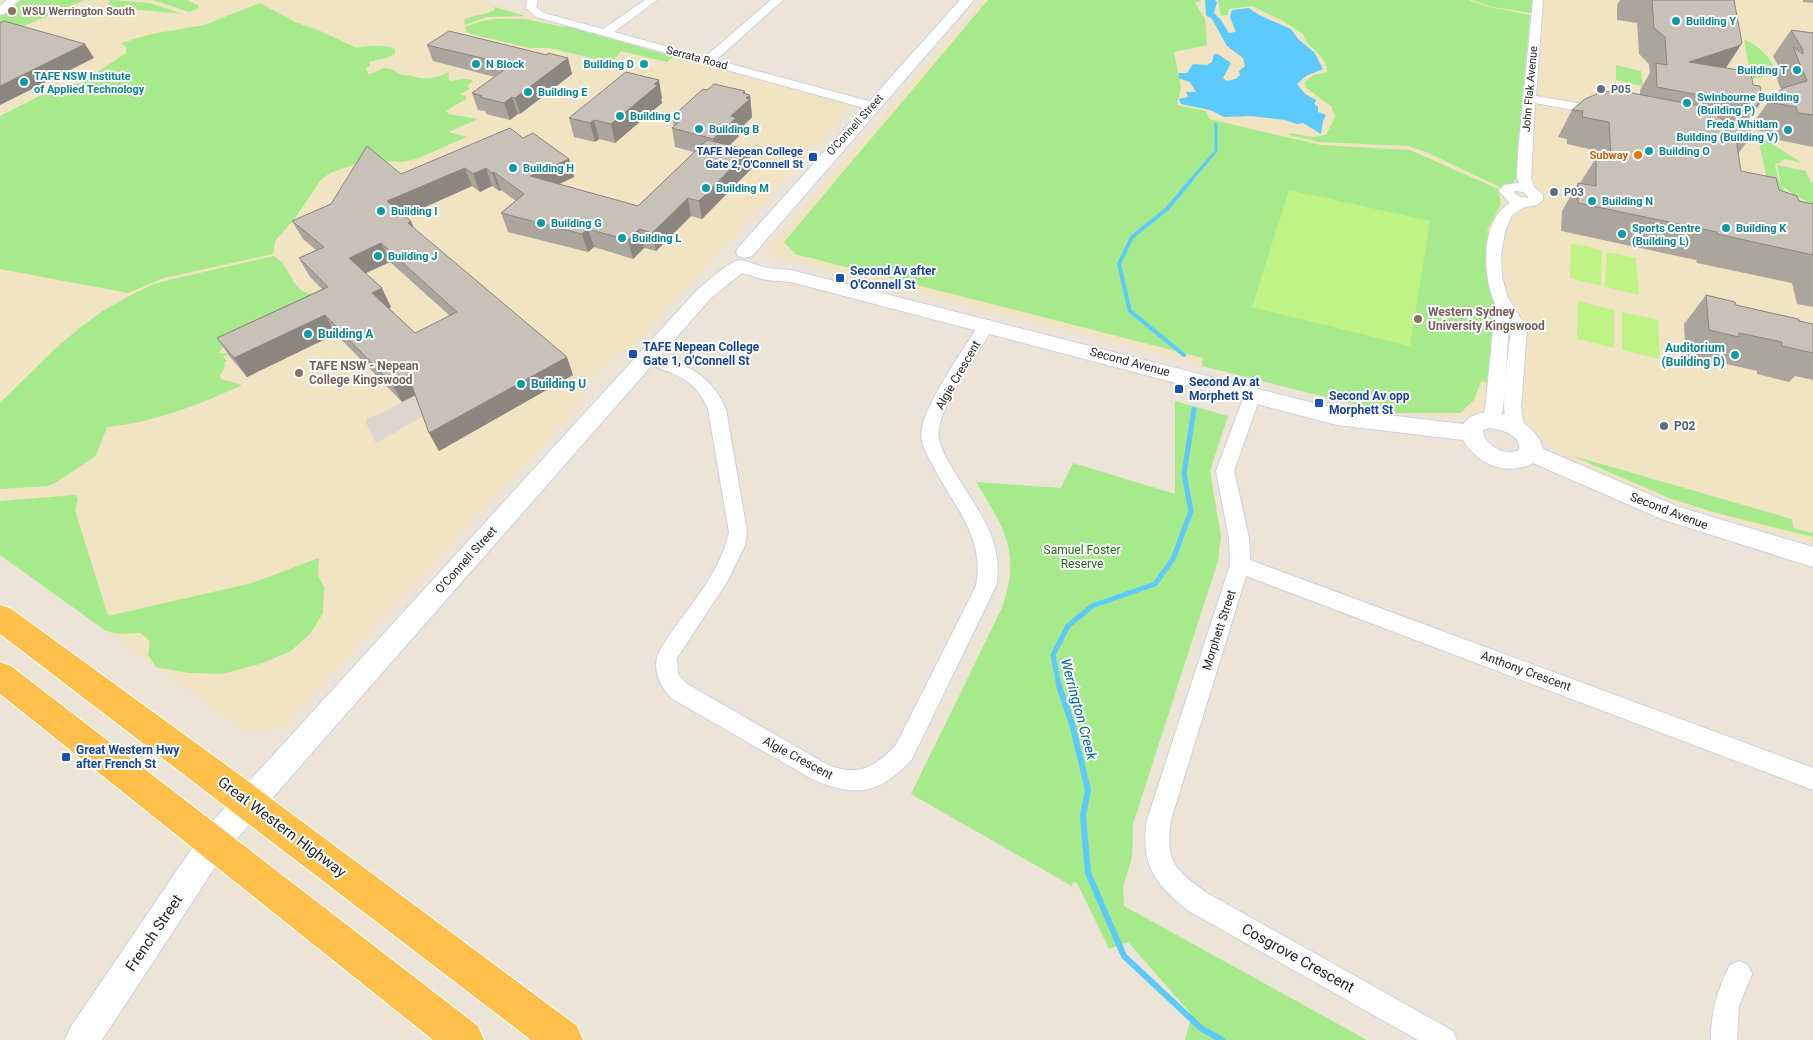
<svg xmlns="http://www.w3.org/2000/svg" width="1813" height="1040" viewBox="0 0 1813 1040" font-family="Roboto,sans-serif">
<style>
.education{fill:#f0e4c3}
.green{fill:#a7ea8b}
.pitch{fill:#bff386}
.plaza{fill:#dbd7ce}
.water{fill:#5ccafc}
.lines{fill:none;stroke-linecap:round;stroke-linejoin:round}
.stream-far3{stroke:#5ccafc;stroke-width:3}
.stream-far2{stroke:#5ccafc;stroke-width:4}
.stream-far1{stroke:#5ccafc;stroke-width:5}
.stream{stroke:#5ccafc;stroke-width:6}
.minor-casing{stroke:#cccfe3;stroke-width:2}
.tertiary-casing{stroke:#cccfe3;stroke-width:2}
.trunk-casing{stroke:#fff;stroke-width:2}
.minor{fill:#fff;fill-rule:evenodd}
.tertiary{fill:#fff;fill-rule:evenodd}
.trunk{fill:#ffc04b;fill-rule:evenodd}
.wall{fill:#aba69d;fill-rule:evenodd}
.shaded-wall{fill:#8b8780}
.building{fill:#c7c1b7;stroke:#8b8780;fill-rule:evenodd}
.education-dot{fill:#8d6e63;stroke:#fff;stroke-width:2}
.culture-dot{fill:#0f9aa8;stroke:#fff;stroke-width:2}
.service-dot{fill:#5c6f8a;stroke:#fff;stroke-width:2}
.food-dot{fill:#e8710a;stroke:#fff;stroke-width:2}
.transit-dot{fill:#1a4fb4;stroke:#fff;stroke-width:2}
.labels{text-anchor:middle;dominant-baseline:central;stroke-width:4;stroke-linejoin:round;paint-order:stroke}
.far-education-label{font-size:11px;font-weight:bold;fill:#785e54;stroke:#fff;text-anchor:start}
.far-culture-label{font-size:11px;font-weight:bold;fill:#0d838f;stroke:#fff;text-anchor:start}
.far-street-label{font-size:11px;fill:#272727;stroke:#fff}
.far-service-label{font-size:11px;font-weight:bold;fill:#4e5e75;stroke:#fff;text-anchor:start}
.far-transit-label{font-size:11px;font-weight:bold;fill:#164399;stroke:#fff;text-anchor:end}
.far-food-label{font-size:11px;font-weight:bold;fill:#c56008;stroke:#fff;text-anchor:end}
.transit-label{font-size:12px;font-weight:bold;fill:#164399;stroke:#fff;text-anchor:start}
.education-label{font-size:12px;font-weight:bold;fill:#785e54;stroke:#fff;text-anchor:start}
.culture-label{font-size:12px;font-weight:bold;fill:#0d838f;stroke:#fff;text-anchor:start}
.street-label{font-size:12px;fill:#272727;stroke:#fff}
.service-label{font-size:12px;font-weight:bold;fill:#4e5e75;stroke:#fff;text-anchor:start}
.park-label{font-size:12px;fill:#1f6a11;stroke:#fff}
.water-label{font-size:14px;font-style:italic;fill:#0063a2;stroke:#fff}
.near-street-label{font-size:15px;fill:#272727;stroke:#fff}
</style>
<rect width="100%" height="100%" fill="#ece4d6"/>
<g class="education">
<polygon points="0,0 479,0 853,105 635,344 608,362 589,384 578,405 284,725 250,734 0,555"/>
<polygon points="983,0 1813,0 1813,543 1652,497 1567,459 1522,424 1478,412 1467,416 1429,416 1381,410 770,255 767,250"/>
</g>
<g class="green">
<polygon points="20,0 85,0 0,36 0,16"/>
<polygon points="110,0 150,3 183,14 140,10 117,11 108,9 111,7 108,5"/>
<polygon points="153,0 187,0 198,5 199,8 189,12"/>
<polygon points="988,0 1202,0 1195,3 1205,19 1207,45 1174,52 1181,87 1177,105 1206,111 1209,119 1321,145 1410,150 1498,189 1501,204 1487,231 1491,233 1488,242 1488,285 1496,308 1489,383 1481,381 1474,400 1460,413 1389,413 1202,366 1203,358 795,254 784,242"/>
<path d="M1218 0H1468L1490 7 1530 15 1516 178 1513 183 1502 188 1426 152 1408 146 1319 142 1288 135 1290 133 1313 137 1326 135 1335 117 1331 106 1306 88 1305 82 1314 75 1327 72C1326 52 1306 49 1303 34L1283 21 1252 6 1229 9 1228 15 1221 16Z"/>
<polygon points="1472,0 1532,0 1531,13 1492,7"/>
<path d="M260 3 295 22 318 30 357 48C366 45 388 45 395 49V53L390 57 369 62 370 66 366 68 368 74C375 74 379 68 386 68 392 68 395 72 400 74 403 76 408 75 412 76 426 80 436 79 449 72L448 79 451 81C459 80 465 77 473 81L467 86 470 89 460 94 466 96V99L446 111 449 114 478 119 449 132 467 137 416 159 404 162 362 160 359 163 330 173 320 181 293 221 275 241 273 254 164 278 128 293 0 269V116L57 87 81 83 126 53V47L121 43 152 34 204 25Z"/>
<polygon points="495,7 525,16 486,17 465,25 464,19 494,11"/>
<polygon points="495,19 525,19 563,27 567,26 674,57 667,62 621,51 614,60 608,62 549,48 530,48 470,34 466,31 465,27 482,21"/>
<path d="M1744 39C1758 45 1777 62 1774 75L1751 79Z"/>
<polygon points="1616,65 1641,71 1643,86 1616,80"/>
<path d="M1758 138 1770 140 1774 145 1802 163 1785 159 1779 163 1775 164C1781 194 1785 194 1813 206L1770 193Z"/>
<polygon points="1777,165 1806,171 1810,181 1813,182 1813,205 1793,194 1781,185"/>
<path d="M274 256C294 268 290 298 320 293L224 346 219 353 229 354 223 357 227 361 224 363 225 366 220 376 221 379 242 385C201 404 156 422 107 427L96 456 55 483 48 486 0 489V403L57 347 81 327 104 310 135 293 154 284 173 279Z"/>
<path d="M1175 401 1228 416 1210 471 1221 536 1218 561 1133 824 1132 857 1123 887 1124 906 1367 1040H1185L1192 1015 1128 942 1109 949 1077 883 1073 882 1072 886 911 794 1001 610C1022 554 1005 529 976 482L1061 488 1073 463 1175 494Z"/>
<polygon points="1570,455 1792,519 1793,528 1813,533 1813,537 1713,512 1669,498"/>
<polygon points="75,495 78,498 75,510 108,616 252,583 319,558 318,576 324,587 323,613 311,633 291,651 263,663 222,674 189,673 156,667 148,655 150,641 140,633 121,634 106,631 0,555 0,501"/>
</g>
<g class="pitch">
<polygon points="1289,190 1430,221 1410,346 1252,307"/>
<polygon points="1571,243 1602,250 1601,286 1570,278"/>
<polygon points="1607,252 1636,258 1639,295 1605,287"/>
<polygon points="1578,301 1614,310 1614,348 1577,339"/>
<polygon points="1622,312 1658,320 1660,359 1622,350"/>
</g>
<polygon class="plaza" points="423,391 431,412 376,443 365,421 367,420 366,418 382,413"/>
<polygon class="water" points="1205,0 1215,0 1217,2 1214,13 1220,19 1229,33 1236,32 1230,17 1232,10 1249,8 1259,15 1291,29 1298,39 1314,52 1323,69 1306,76 1297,84 1305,94 1316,100 1314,104 1318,107 1318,112 1326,115 1323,121 1321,134 1303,123 1297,124 1285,120 1251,116 1224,117 1210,110 1181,104 1179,99 1188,97 1186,92 1196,92 1190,82 1178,78 1179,73 1187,73 1193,64 1207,65 1212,62 1214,54 1218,54 1231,63 1223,78 1227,81 1236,79 1240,75 1239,71 1245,66 1243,58 1227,46 1212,19 1206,15"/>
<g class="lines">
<polyline class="stream-far3" points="1191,180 1216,151 1216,124"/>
<polyline class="stream-far2" points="1184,355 1130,311 1119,264 1132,237 1167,209 1192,179"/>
<polyline class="stream-far1" points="1059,687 1053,655 1068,626 1092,606 1155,584 1173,559 1191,511 1184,474 1194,409"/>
<polyline class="stream" points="1059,686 1072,724 1088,790 1083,816 1088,873 1124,956 1202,1029 1222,1040"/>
<g class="minor-casing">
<g id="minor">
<polygon points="7,0 19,0 4,14 0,15 0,6"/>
<polygon points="527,0 538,0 536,7 544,13 603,29 645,0 657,0 614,32 705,57 771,0 783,0 716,60 876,103 878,106 876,109 868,109 536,17 526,8"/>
<path d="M1533 0H1543L1536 96 1600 107 1606 111 1600 115 1535 103 1531 178 1534 187 1543 195V200L1537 205 1525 207 1512 215 1505 232 1501 254 1502 276 1507 296 1527 329 1521 408 1524 427 1521 431 1515 433 1509 431C1498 412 1509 353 1511 329L1509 326 1503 410 1495 424 1489 426 1483 424 1480 420 1485 410 1494 320 1498 309C1482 283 1479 220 1510 203L1499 191 1504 185 1519 183 1517 178 1518 152ZM1516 191 1524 192 1529 198 1520 197 1513 192Z"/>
<path d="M987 320 993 321 995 325C980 350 942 403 939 429 937 440 943 452 948 461 970 502 1006 536 996 586L912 759C879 795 856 798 812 779L671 698C659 684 651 667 660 650 683 612 720 576 729 532L708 409C697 379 669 371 641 362L639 358 641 354 647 353C683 363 710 372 726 409L747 532 745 545 727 582 677 658 678 674 687 684 828 765C859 777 875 767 896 745L976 586C986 537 952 504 932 464 926 453 919 440 922 428 927 401 965 347 981 321Z"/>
<path d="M1253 388 1259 390 1261 394 1234 471 1249 538 1250 560 1813 768V790L1246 576 1171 820C1165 862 1174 869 1207 893L1453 1031 1457 1040H1418L1189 911C1155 884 1140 865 1147 820L1230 565 1229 538 1216 471 1245 394 1247 390Z"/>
<path d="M1739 961 1748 965 1752 974 1739 1006 1737 1040H1711C1711 1012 1717 990 1730 965Z"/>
</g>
</g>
<g class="tertiary-casing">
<g id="tertiary">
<polygon points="960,0 974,0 752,256 745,258 738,256 736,252 738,248"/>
<path d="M742 260 766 268 791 270 1337 409 1463 424C1483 398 1537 419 1543 449L1679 507 1813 547V567L1664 520 1533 463C1507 477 1477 464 1463 440L1337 425 791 282 766 280 742 273 711 298 225 852 102 1040H65L70 1028 203 832 697 290C709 281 729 260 742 260ZM1489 428C1501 429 1522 435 1519 450 1507 456 1491 448 1484 437L1483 430Z"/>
</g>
</g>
<g class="trunk-casing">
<g id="trunk">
<polygon points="0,605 10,608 233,770 577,1026 583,1040 531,1040 0,634"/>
<polygon points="0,662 11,666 478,1026 484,1040 433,1040 0,694"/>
</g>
</g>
<use href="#minor" class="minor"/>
<use href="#tertiary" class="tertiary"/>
<use href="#trunk" class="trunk"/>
</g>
<g class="wall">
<polygon points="1620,0 1734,0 1742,43 1726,68 1753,85 1762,101 1745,125 1750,128 1768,102 1781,90 1775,73 1779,67 1773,56 1791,30 1813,33 1813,147 1778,140 1776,134 1750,129 1751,136 1738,154 1741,171 1799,201 1813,204 1813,307 1797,304 1792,283 1697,263 1696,260 1561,231 1562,211 1578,183 1580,183 1594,161 1593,150 1567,144 1567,139 1558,137 1572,110 1640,95 1640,90 1650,73 1649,64 1639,54 1637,23 1617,20 1617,5"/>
<polygon points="1803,0 1813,0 1813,3 1803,2"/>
<polygon points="427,45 547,55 568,58 572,74 520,114 518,114 510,120 486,114 485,111 478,110 472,93 495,77 433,61"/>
<path d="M707 90 750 95 752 117 738 131 739 136 730 145 752 168 702 219 691 216 656 251 644 248 633 259 594 247 588 252 508 232 501 213 516 201 501 190 499 191 492 186 480 192 472 186 405 216 414 229 573 375 439 451 429 433 415 395 402 402 336 334 247 377 230 357 217 338 322 289 310 277 299 258 316 250 303 239 292 221 401 174 523 138 569 159 574 177 559 184 638 206 694 152 675 147 672 128 674 127 672 117ZM390 262 450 316 415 333 389 308 391 307 366 273Z"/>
<polygon points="662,98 661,99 662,103 615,143 599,139 595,142 574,137 569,118"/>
<polygon points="1706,295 1736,305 1813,324 1813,380 1795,376 1789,382 1757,374 1757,371 1718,362 1716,365 1686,358 1684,324"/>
</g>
<g class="shaded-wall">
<polygon points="1742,43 1725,69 1689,62"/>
<polygon points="85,44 94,58 0,105 0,86"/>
<polygon points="568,58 572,74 520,114 515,98"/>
<polygon points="659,80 662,98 661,99 662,103 615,143 611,124"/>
<polygon points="745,91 746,102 746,98 750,95 752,117 738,131 739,136 716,158 713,139 731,116 743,93"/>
<polygon points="512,97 518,114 510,120 504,103"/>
<polygon points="594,120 599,139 595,142 590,123"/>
<polygon points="749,150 752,168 702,219 699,201"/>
<polygon points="569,159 574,177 536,195 530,176"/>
<polygon points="465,168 472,186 396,220 387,201"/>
<polygon points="486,168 492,186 480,192 473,174"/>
<polygon points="494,172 501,190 499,191 492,173"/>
<polygon points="688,198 691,216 656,251 652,233"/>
<polygon points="411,221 419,240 408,223"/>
<polygon points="588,229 594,247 588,252 582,234"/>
<polygon points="639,229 644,248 633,259 628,240"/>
<polygon points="381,243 390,262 359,276 349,258"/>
<polygon points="382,288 391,307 382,312 372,293"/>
<polygon points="325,315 336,334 247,377 234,358"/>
<polygon points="567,357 573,375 439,451 429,433"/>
<polygon points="408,375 418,394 402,402 392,384"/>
</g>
<g class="building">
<polygon points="1652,0 1734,0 1742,43 1738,46 1689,62 1751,72 1753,85 1760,86 1762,101 1757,100 1758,106 1657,87 1656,63 1667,65 1665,37 1654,28"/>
<polygon points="4,21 85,44 0,86 0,23"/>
<polygon points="1791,30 1813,33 1813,115 1798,113 1796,107 1768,102 1783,88 1807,81 1793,47 1803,54 1803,50"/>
<polygon points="449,31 547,55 548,53 568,58 515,98 512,97 504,103 480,97 482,96 472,93 511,65 427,45"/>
<polygon points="626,72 659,80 654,84 658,85 611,124 594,120 590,123 569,118"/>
<polygon points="714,84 745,91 743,93 750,95 746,98 750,99 731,116 736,118 713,139 672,128 682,119 672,117 703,89 707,90"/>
<polygon points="1622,91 1710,108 1714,109 1717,116 1728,123 1740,126 1749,125 1751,136 1735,133 1741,171 1776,178 1779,190 1797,196 1799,201 1813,204 1813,255 1717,234 1717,232 1578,203 1578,183 1596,186 1596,157 1606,159 1607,155 1611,156 1609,122 1582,117 1583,111 1572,110 1585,99 1601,92"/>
<path d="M510 128 523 138 533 133 569 159 530 176 638 206 707 140 749 150 699 201 688 198 652 233 639 229 628 240 588 229 582 234 501 213 524 194 494 172 492 173 486 168 473 174 465 168 387 201 411 221 408 223 567 357 429 433 408 375 392 384 325 315 234 358 217 338 328 287 299 258 324 247 292 221 331 204 367 146 401 174ZM381 243 457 312 415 333 372 293 382 288 349 258Z"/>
<polygon points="1706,295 1735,302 1736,305 1798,319 1799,321 1813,324 1813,353 1782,346 1782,342 1739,333 1739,337 1709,330"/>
</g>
<g class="education-dot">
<circle cx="12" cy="11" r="5"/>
<circle cx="1418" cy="319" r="5"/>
<circle cx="299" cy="373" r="5"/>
</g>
<g class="culture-dot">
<circle cx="1676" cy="21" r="5"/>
<circle cx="476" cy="64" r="5"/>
<circle cx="644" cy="64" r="5"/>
<circle cx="1797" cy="70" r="5"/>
<circle cx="24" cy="82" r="5"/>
<circle cx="528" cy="92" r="5"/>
<circle cx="1687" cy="103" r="5"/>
<circle cx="620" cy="116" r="5"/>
<circle cx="699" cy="129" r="5"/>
<circle cx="1788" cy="130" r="5"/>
<circle cx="1649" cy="151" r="5"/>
<circle cx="513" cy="168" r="5"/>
<circle cx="706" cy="188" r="5"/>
<circle cx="1592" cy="201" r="5"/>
<circle cx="381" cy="211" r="5"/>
<circle cx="541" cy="223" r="5"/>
<circle cx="1726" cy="228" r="5"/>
<circle cx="1622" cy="234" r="5"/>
<circle cx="622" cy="238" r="5"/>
<circle cx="378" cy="256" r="5"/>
<circle cx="308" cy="334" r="5"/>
<circle cx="1735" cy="355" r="5"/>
<circle cx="521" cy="384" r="5"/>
</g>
<g class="service-dot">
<circle cx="1601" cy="89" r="5"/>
<circle cx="1554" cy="192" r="5"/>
<circle cx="1664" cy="426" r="5"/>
</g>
<circle class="food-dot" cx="1638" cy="155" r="5"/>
<g class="transit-dot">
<rect x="808" y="152" width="10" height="10" rx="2.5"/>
<rect x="835" y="273" width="10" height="10" rx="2.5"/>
<rect x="628" y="349" width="10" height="10" rx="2.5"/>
<rect x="1174" y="384" width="10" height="10" rx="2.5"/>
<rect x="1314" y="398" width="10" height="10" rx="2.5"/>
<rect x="61" y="752" width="10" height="10" rx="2.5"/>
</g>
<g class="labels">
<g class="far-education-label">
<text x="22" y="11">WSU Werrington South</text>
</g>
<g class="far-culture-label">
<text x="1686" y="21">Building Y</text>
<text x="486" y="64">N Block</text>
<text x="634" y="64" text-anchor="end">Building D</text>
<text x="1787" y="70" text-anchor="end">Building T</text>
<text x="34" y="76">TAFE NSW Institute<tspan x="34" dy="13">of Applied Technology</tspan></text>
<text x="538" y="92">Building E</text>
<text x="1697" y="97">Swinbourne Building<tspan x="1697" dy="13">(Building P)</tspan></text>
<text x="630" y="116">Building C</text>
<text x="1778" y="124" text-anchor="end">Freda Whitlam<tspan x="1778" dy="13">Building (Building V)</tspan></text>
<text x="709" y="129">Building B</text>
<text x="1659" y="151">Building O</text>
<text x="523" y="168">Building H</text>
<text x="716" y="188">Building M</text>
<text x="1602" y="201">Building N</text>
<text x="391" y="211">Building I</text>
<text x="551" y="223">Building G</text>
<text x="1632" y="228">Sports Centre<tspan x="1632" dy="13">(Building L)</tspan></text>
<text x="1736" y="228">Building K</text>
<text x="632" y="238">Building L</text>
<text x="388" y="256">Building J</text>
</g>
<g class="far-street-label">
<text transform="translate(697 58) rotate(15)">Serrata Road</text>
<text transform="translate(1530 89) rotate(-85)">John Flak Avenue</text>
<text transform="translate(855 125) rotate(-48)">O'Connell Street</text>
</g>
<g class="far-service-label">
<text x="1611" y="89">P05</text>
<text x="1564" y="192">P03</text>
</g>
<g class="far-transit-label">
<text x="803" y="151">TAFE Nepean College<tspan x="803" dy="13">Gate 2, O'Connell St</tspan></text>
</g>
<g class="far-food-label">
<text x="1628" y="155">Subway</text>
</g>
<g class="transit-label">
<text x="850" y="271">Second Av after<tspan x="850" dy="14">O'Connell St</tspan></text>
<text x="643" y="347">TAFE Nepean College<tspan x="643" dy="14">Gate 1, O'Connell St</tspan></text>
<text x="1189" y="382">Second Av at<tspan x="1189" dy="14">Morphett St</tspan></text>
<text x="1329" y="396">Second Av opp<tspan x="1329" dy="14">Morphett St</tspan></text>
<text x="76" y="750">Great Western Hwy<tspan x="76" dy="14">after French St</tspan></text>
</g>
<g class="education-label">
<text x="1428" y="312">Western Sydney<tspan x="1428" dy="14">University Kingswood</tspan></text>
<text x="309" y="366">TAFE NSW - Nepean<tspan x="309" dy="14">College Kingswood</tspan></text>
</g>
<g class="culture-label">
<text x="318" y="334">Building A</text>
<text x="1725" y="348" text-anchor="end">Auditorium<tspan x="1725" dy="14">(Building D)</tspan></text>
<text x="531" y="384">Building U</text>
</g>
<g class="street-label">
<text transform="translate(1130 362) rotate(15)">Second Avenue</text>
<text transform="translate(958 375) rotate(-60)">Algie Crescent</text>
<text transform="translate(1669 511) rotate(21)">Second Avenue</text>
<text transform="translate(466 560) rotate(-48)">O'Connell Street</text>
<text transform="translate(1219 630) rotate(-72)">Morphett Street</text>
<text transform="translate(1526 671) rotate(20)">Anthony Crescent</text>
<text transform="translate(798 758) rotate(28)">Algie Crescent</text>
</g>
<g class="service-label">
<text x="1674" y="426">P02</text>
</g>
<g class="park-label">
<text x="1082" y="550">Samuel Foster<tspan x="1082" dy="14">Reserve</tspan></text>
</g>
<g class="water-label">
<text transform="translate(1079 709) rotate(75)">Werrington Creek</text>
</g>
<g class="near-street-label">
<text transform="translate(282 827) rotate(37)">Great Western Highway</text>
<text transform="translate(154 933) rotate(-56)">French Street</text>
<text transform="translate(1298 958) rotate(29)">Cosgrove Crescent</text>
</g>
</g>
</svg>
